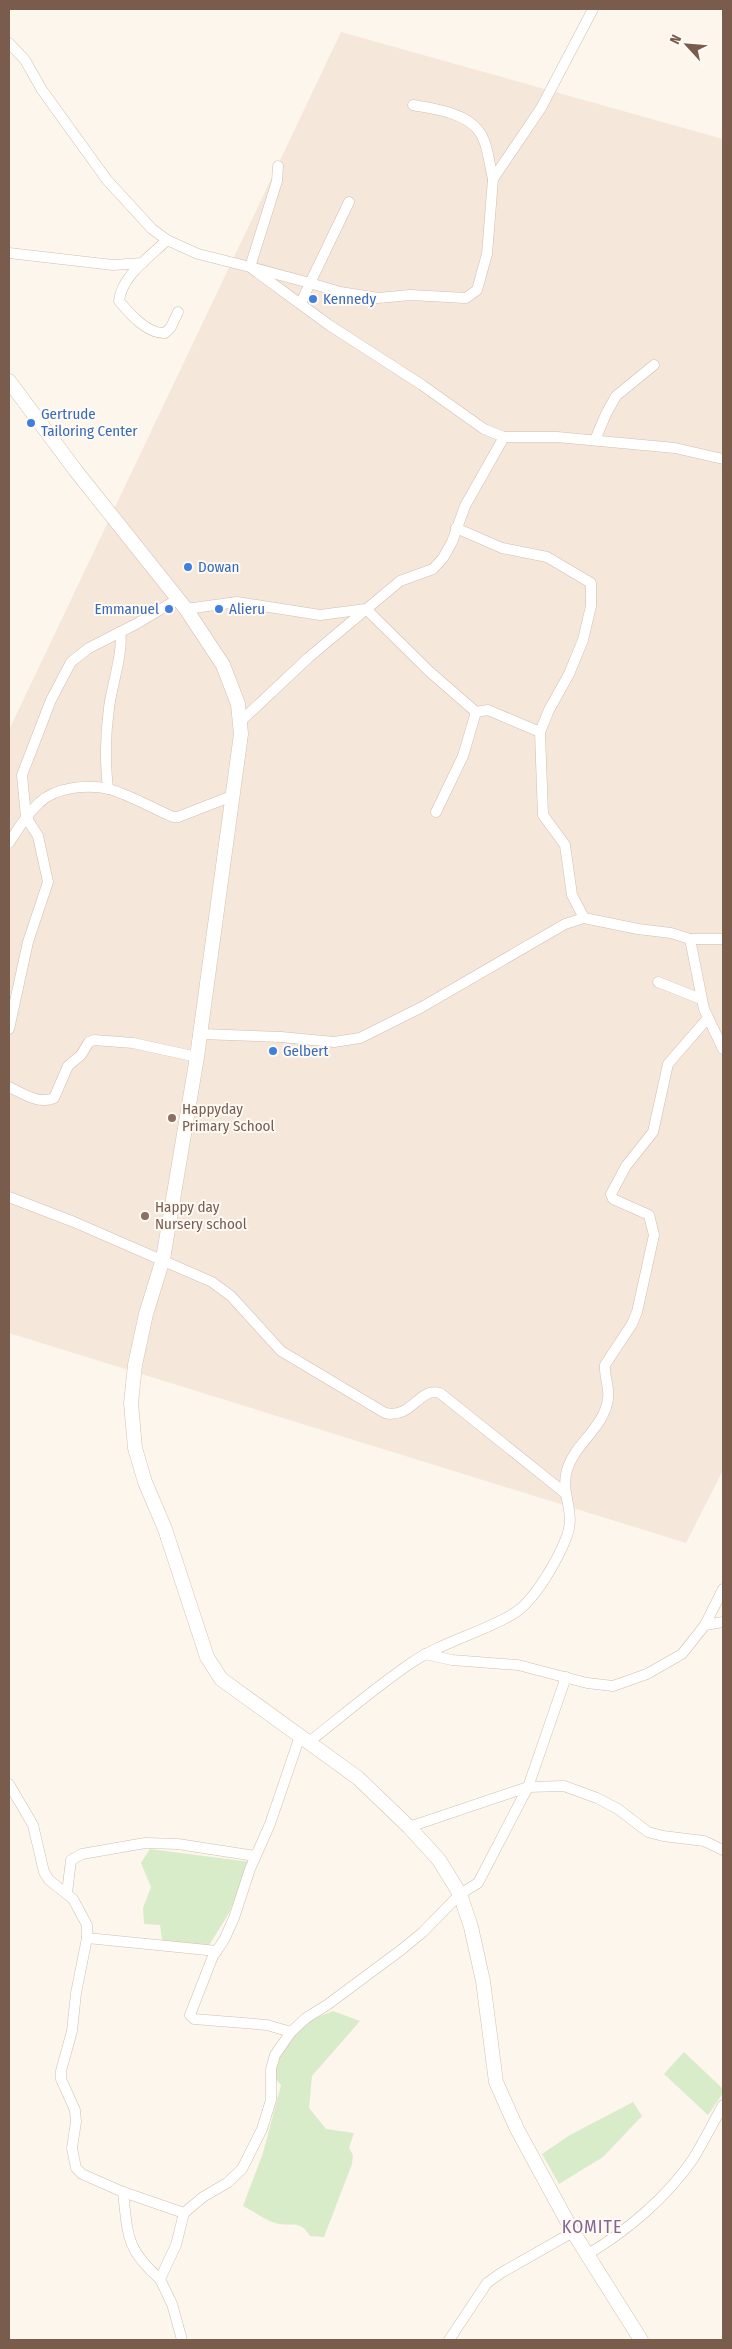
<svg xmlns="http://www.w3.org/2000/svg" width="732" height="2349" viewBox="0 0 732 2349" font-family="'Fira Sans Condensed',sans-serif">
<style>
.residential{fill:#f5e8da}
.green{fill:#d8ecc9}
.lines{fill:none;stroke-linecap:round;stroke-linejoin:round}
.street-casing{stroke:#d1beb0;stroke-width:11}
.secondary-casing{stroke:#d6c0b0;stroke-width:15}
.street{stroke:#fff;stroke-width:10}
.secondary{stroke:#fff;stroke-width:14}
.shop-dot{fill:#3f7fe0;stroke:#fffaf3;stroke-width:2}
.education-dot{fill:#8d6e63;stroke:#fffaf3;stroke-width:2}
.labels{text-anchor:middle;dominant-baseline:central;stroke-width:4;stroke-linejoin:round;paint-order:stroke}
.shop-label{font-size:15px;fill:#366cbe;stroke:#fffaf3;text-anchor:start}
.education-label{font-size:15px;fill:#785e54;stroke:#fffaf3;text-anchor:start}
.quarter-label{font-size:18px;letter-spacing:1px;fill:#846695;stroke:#fffaf3}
</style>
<rect width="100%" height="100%" fill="#fdf6ec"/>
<polygon class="residential" points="341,32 723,139 723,1470 686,1543 9,1333 9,730"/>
<g class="green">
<polygon points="150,1849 250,1862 229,1913 208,1947 163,1945 160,1925 144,1924 143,1908 151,1887 141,1863"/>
<path d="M333 2011 360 2021 312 2076 309 2108 326 2129 354 2133 349 2148 353 2155 352 2164 324 2237 310 2236C299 2218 290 2228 275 2223 264 2219 253 2211 243 2206L263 2153 281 2085 272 2075 277 2053 310 2020Z"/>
<polygon points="684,2052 723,2089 723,2093 708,2115 664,2074"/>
<polygon points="633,2102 642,2116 603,2157 559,2184 542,2154 570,2135"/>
</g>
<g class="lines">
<g class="street-casing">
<g id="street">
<polyline points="9,43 25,60 42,90 107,180 152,229 167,240 198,254 250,267 329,325 422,385 484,429 504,437 557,437 675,448 723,459"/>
<path d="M413 105C434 109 464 112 478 130 488 142 489 164 493 179"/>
<polyline points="278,166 277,181 250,267 310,283 349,202"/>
<path d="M167 240C150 257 122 275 119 301 130 314 147 334 165 333L171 327 178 312"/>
<polyline points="9,253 113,265 143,263"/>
<polyline points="301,303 310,283 340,292 378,298 410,295 466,298 477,290 487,254 493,179 541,108 593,9"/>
<polyline points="595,440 606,414 616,396 654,365"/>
<polyline points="456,528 502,548 547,557 591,583 591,606 583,640 569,674 549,710 540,732 543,815 565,845 572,895 584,918"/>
<polyline points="186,609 237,602 320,615 366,609 430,672 476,712 488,710 540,732"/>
<polyline points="240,722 308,658 400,581 433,569 443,558 452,542 465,506 504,437"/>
<path d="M108 789C105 762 105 736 109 708 111 688 124 651 120 632"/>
<polyline points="436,812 463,756 476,712"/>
<path d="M9 843C18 829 27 814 39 803 55 787 88 784 109 789 130 795 152 808 173 817H178L232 796"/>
<polyline points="690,939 704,1009 723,1049"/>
<polyline points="658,982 701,999"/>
<polyline points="9,1029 28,942 48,882 38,836 26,817 22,775 51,700 71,662 89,648 136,624 178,599"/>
<polyline points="201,1034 281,1037 334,1042 360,1038 422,1007 565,924 584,918 638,929 671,933 690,939 723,939"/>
<path d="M9 1087C22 1093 39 1105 54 1098L68 1066 81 1055 89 1042 94 1040 133 1043 197 1057"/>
<path d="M9 1197 74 1222 212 1282 231 1296 281 1351 385 1413C413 1419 418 1387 440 1393L565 1493"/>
<polyline points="705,1625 723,1589"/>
<polyline points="425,1654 452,1660 518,1665 587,1683 613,1686 647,1674 682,1654 705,1625 723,1622"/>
<path d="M309 1742C343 1715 376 1687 411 1663 442 1642 481 1633 513 1614 535 1601 558 1559 567 1536 576 1511 560 1494 567 1470 575 1443 604 1428 608 1399 610 1388 604 1377 605 1365L632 1324 637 1312 654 1235 649 1215 613 1199 611 1194 626 1166 653 1132 668 1064 707 1019"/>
<path d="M9 1784 33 1825 44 1872 49 1880 73 1899 87 1925V1938L76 1993 72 2031 61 2071V2079L75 2110 76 2122 72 2148 76 2168 82 2174 123 2192C128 2234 125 2249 160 2279"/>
<polyline points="409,1827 528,1787 564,1786 597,1798 618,1809 648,1832 663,1836 704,1841 723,1850"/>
<polyline points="67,1893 71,1860 82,1854 145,1843 178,1844 255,1856"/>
<polyline points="87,1938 217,1951"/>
<polyline points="291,2032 267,2025 194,2019 190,2015 213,1956 224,1940 234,1918 250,1869 270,1824 300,1736"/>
<polyline points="123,2192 184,2213"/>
<path d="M588 2254C627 2231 667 2197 693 2159 704 2141 713 2123 723 2105"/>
<polyline points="182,2340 172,2304 160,2279 176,2245 184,2213 203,2197 227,2183 242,2169 262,2129 271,2100 271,2069 275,2055 291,2032 306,2018 327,2005 401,1950 423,1932 460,1894 478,1883 528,1787 566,1677"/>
<polyline points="449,2340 487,2283 501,2273 573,2232"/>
</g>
</g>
<g class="secondary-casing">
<polyline id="secondary" points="9,381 76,471 186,609 223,665 238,704 241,734 197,1057 163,1259 146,1314 135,1365 131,1403 135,1448 145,1482 165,1529 207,1657 221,1679 358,1778 409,1827 439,1860 460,1894 471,1927 483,1981 496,2082 517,2129 573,2232 641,2340"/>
</g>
<use href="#street" class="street"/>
<use href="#secondary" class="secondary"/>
</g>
<g class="shop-dot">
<circle cx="313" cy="299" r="5"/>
<circle cx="31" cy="423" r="5"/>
<circle cx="188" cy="567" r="5"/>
<circle cx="169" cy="609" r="5"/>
<circle cx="219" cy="609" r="5"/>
<circle cx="273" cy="1051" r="5"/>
</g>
<g class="education-dot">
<circle cx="172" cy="1118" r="5"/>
<circle cx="145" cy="1216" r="5"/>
</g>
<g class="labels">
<g class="shop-label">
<text x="323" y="299">Kennedy</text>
<text x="41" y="414">Gertrude<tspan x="41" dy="17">Tailoring Center</tspan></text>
<text x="198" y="567">Dowan</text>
<text x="159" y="609" text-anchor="end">Emmanuel</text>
<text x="229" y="609">Alieru</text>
<text x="283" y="1051">Gelbert</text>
</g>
<g class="education-label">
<text x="182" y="1109">Happyday<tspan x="182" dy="17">Primary School</tspan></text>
<text x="155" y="1207">Happy day<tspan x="155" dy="17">Nursery school</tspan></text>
</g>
<g class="quarter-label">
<text x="592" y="2227">KOMITE</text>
</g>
</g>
<rect width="732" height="2349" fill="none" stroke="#7a5c4d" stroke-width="20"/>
<g transform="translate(687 45) rotate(296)" stroke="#fffaf3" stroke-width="4" paint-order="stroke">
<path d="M0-4L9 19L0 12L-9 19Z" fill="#7a5c4d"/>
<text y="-8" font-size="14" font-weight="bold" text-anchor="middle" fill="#7a5c4d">N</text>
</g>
</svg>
